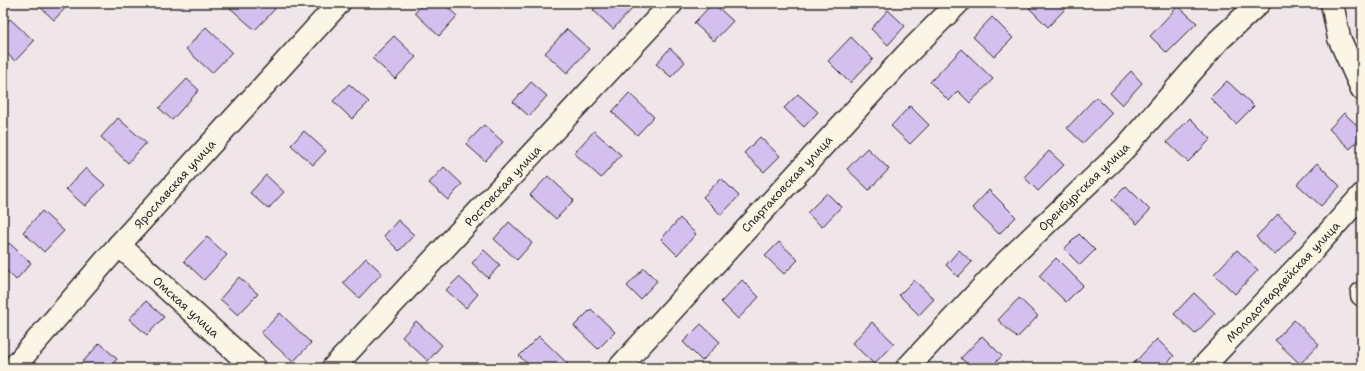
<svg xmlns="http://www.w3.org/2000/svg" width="1365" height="371" viewBox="0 0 1365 371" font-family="'Shantell Sans',sans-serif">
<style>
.building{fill:#d4bfef;stroke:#2b2b2b}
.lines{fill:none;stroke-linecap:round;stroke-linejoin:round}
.minor-casing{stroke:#2b2b2b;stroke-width:25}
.minor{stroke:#fcf5e5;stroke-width:22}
.labels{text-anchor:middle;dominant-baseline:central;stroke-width:3.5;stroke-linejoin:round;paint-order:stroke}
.street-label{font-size:12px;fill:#2b2b2b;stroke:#fcf5e5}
</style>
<rect width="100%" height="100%" fill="#f0e5e8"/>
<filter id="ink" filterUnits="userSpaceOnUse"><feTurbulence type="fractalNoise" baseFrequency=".025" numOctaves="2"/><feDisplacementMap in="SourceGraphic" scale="8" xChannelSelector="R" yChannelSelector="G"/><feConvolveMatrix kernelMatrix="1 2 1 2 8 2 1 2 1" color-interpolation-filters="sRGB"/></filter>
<g filter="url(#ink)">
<g class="building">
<polygon points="36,3 70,3 54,20"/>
<polygon points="233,3 269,3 275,9 255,30 229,7"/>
<polygon points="424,3 443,3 457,16 439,36 415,13"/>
<polygon points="600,3 625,3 632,9 613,29 593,10"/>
<polygon points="713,3 733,21 714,41 694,23"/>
<polygon points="1033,3 1063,3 1067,7 1048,27 1029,8"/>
<polygon points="1178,6 1197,23 1167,53 1150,36"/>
<polygon points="888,10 905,26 888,45 871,29"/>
<polygon points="992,17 1013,38 994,57 973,37"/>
<polygon points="10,19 34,41 15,61 3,50 3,27"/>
<polygon points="206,27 232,52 212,73 186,49"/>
<polygon points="567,29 589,49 567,73 545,53"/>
<polygon points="394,36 416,57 395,79 372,58"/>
<polygon points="851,37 873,59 850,83 828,61"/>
<polygon points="670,48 685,62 671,77 656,64"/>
<polygon points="962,49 993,79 970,103 958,91 949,101 930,82"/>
<polygon points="1131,71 1142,83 1122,105 1110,93"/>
<polygon points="187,79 199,90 172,120 159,108"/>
<polygon points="1227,81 1254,106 1236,124 1210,98"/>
<polygon points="531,82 547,96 529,116 513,102"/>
<polygon points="349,84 369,102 352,119 333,101"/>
<polygon points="629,93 654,117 637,135 612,112"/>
<polygon points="798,94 818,112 804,127 784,108"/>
<polygon points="1096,97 1112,113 1083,143 1067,128"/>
<polygon points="910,106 929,125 910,144 891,126"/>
<polygon points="1344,113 1362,130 1362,135 1350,149 1329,129"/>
<polygon points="118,118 146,143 128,163 101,137"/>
<polygon points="1190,118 1211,139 1188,162 1167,142"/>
<polygon points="484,125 503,142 485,161 466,144"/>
<polygon points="304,131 326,151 313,165 291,145"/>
<polygon points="594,131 621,155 601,178 574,153"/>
<polygon points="760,137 780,156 764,172 744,153"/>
<polygon points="867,148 889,169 869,190 847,169"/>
<polygon points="1049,151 1064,165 1038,191 1024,177"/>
<polygon points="1317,163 1340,186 1321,206 1297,184"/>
<polygon points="444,167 462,184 448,200 429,183"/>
<polygon points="86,168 105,185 85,206 66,189"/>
<polygon points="266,175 284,192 268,209 250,193"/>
<polygon points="548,176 574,200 556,219 530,195"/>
<polygon points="721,178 739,196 721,215 703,197"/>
<polygon points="1126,186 1150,210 1137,224 1112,200"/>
<polygon points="989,190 1016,217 999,234 972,208"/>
<polygon points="827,193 841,207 822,227 807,213"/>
<polygon points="42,211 64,231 44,252 23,232"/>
<polygon points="1278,214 1297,232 1275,255 1256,237"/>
<polygon points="680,218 696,234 677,255 661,239"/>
<polygon points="398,220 414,235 399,251 384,236"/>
<polygon points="509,222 532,243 517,260 494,239"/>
<polygon points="1079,234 1095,250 1080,265 1064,249"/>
<polygon points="207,237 227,255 204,280 184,261"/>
<polygon points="779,242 798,260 784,274 765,256"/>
<polygon points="9,243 31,263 16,280 3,267 3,250"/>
<polygon points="484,250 500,265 488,278 472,263"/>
<polygon points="959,250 972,262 958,277 946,265"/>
<polygon points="1237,250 1258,270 1235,294 1214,274"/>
<polygon points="366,258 382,273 359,298 343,283"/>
<polygon points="1056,258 1083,285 1066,302 1039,276"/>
<polygon points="644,268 657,281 640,299 627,286"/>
<polygon points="239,277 258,294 238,315 220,299"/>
<polygon points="459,277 478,294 466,308 446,290"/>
<polygon points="742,280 759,297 738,319 721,302"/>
<polygon points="914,280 934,299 919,315 899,295"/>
<polygon points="1194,293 1215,313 1195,334 1174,314"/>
<polygon points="1019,298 1038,316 1017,338 998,320"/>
<polygon points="146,301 164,317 147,335 129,319"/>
<polygon points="591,309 615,332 598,349 574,326"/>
<polygon points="280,313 311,343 293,362 261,333"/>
<polygon points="1294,320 1319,344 1300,364 1275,340"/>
<polygon points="416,321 442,345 428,361 402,337"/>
<polygon points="872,322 894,343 874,364 852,343"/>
<polygon points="701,324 720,342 702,361 683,342"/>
<polygon points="539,336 571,367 570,368 532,368 519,356"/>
<polygon points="982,336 1002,356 990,368 971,368 961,358"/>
<polygon points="1157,339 1174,356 1163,368 1137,368 1133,364"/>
<polygon points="100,343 117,359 109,368 77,368"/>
</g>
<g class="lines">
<g class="minor-casing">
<g id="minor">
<polyline points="1332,3 1339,38 1362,89"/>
<polyline points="119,245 254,368"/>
<polyline points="1362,293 1362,295"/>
<polyline points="13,368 119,245 339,3"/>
<polyline points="333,368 672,3"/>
<polyline points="619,368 907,54 958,3"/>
<polyline points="907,368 1006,262 1124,149 1219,40 1259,3"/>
<polyline points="1202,368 1305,259 1362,195"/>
</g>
</g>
<use href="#minor" class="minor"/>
</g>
</g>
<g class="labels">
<g class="street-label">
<text transform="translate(175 184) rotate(-48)">Ярославская улица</text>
<text transform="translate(787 184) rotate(-47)">Спартаковская улица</text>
<text transform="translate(503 186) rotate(-47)">Ростовская улица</text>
<text transform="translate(1084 187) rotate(-44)">Оренбургская улица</text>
<text transform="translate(1283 282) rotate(-47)">Молодогвардейская улица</text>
<text transform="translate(186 307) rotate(42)">Омская улица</text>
</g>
</g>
<rect width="1365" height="371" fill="none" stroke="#fcf5e5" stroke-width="16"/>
<rect x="8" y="8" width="1349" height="355" fill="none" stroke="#2b2b2b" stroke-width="1.5" filter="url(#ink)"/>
</svg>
